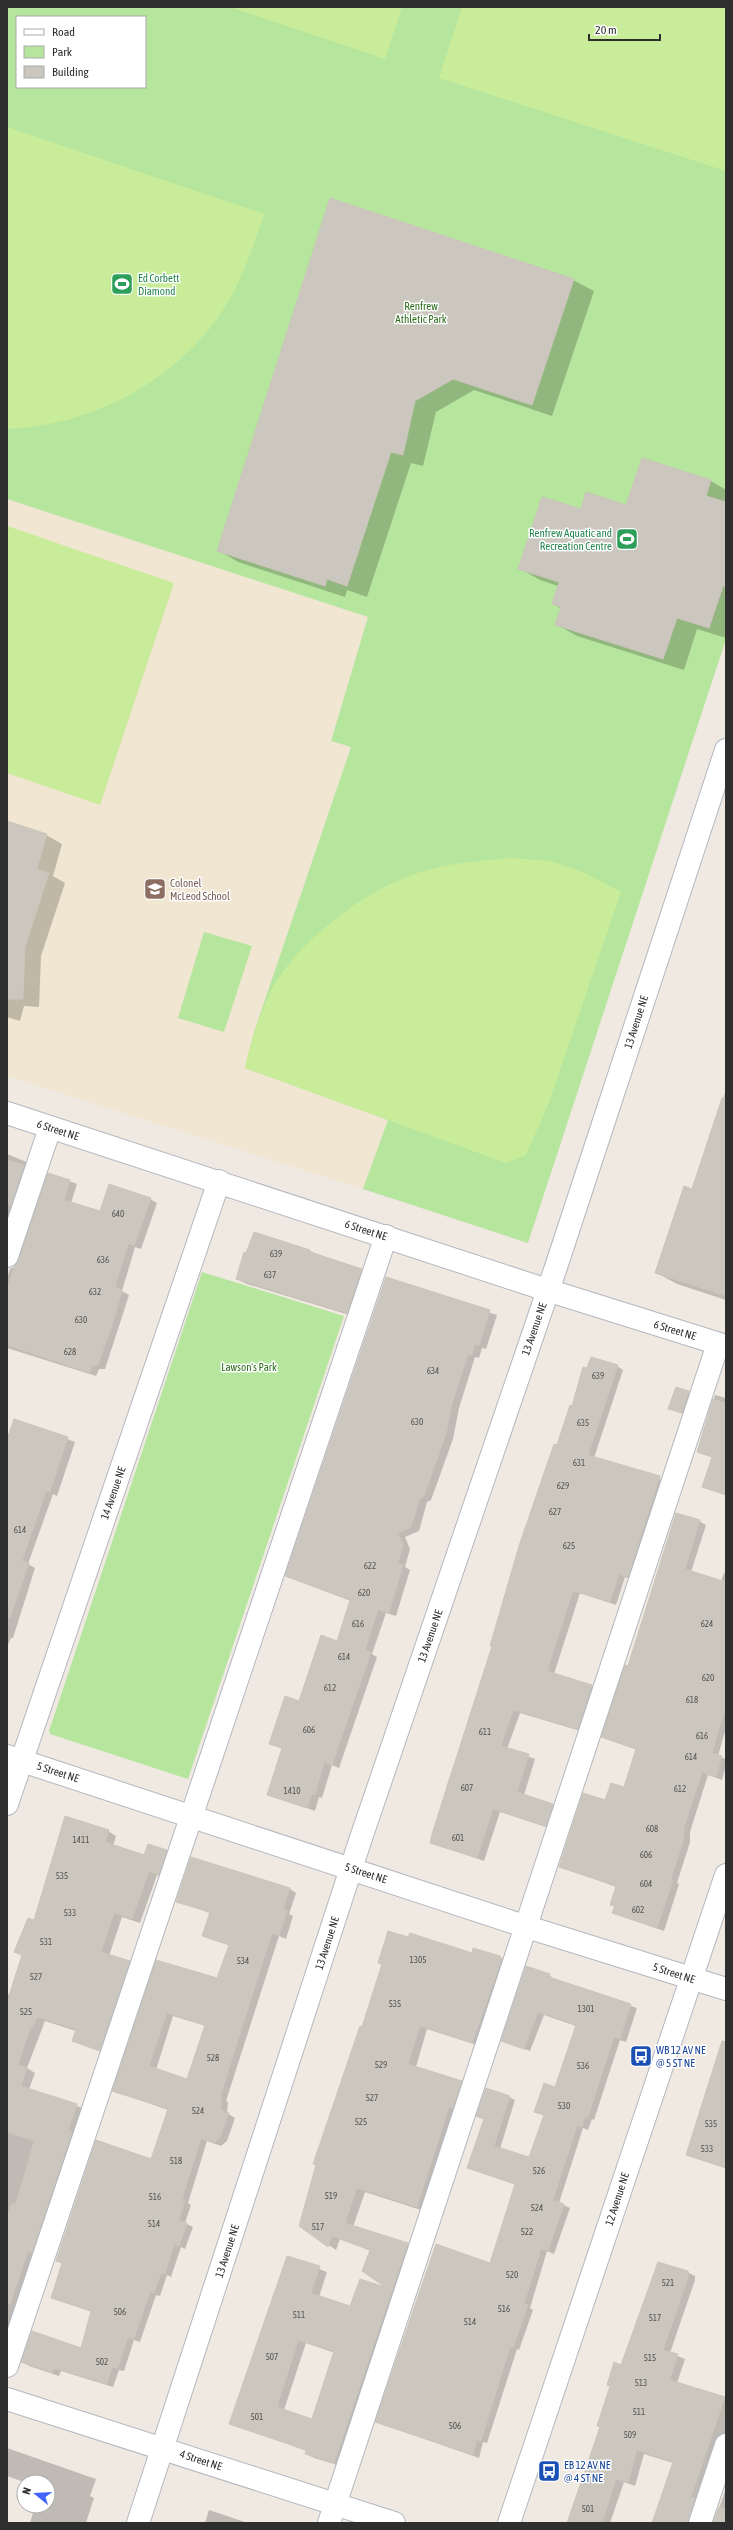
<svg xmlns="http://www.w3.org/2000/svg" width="733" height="2530" viewBox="0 0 733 2530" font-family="'Asap Condensed',sans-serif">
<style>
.education{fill:#f0e6d1}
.green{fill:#b6e59e;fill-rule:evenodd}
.pitch{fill:#c9ec9a}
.shadow{fill:#0003;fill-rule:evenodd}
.building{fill:#cbc7bf;stroke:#cbc5ba;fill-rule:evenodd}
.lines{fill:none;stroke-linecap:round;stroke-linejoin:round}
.minor-casing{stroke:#b4b7c1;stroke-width:24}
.minor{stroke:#fff;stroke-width:22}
.labels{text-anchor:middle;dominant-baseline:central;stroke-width:3;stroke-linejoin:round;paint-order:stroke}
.number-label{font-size:9px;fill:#555452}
.leisure-label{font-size:11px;fill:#27864d;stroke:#fff;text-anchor:start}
.park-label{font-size:11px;fill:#2c6e1b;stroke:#fff}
.education-label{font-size:11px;fill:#785e54;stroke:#fff;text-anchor:start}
.street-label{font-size:11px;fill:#2e2e2e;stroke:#fff}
.transit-label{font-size:11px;fill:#164399;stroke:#fff;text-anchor:start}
</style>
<rect width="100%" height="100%" fill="#efe9e1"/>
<polygon class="education" points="7,499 368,617 331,741 351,747 254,1032 245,1068 388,1120 363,1189 7,1076"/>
<g class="green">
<path d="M7 7H726V639L528 1243 363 1189 388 1120 245 1068 254 1032 351 747 331 741 368 617 7 499ZM17 17H145V87H17Z"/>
<polygon points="204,932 252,946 224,1032 178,1018"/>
<polygon points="202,1272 344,1316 188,1779 50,1734 49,1731"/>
</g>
<g class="pitch">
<polygon points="230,7 402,7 385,59"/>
<polygon points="462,7 726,7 726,171 439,78"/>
<path d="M7 127 264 214C252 250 240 286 219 316 171 384 88 426 7 429Z"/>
<polygon points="7,526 174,583 100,805 7,773"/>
<path d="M511 858 551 861 585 873 621 892 548 1105 526 1155 506 1163 245 1068C250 1043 259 1017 270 993 292 948 357 896 404 878 438 864 475 861 511 858Z"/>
</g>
<g class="shadow">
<polygon points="573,280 594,291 552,416 474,390 436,412 423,466 411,463 367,597 347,590 345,597 238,562 218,550"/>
<polygon points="711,481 726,490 726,638 697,629 684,670 577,636 556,624 562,609 553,604 558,586 540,580 519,568 581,511 627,507"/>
<polygon points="7,822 46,835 62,844 53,876 65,883 41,956 39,1007 24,1006 20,1021 7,1017"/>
<polygon points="726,1090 726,1300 677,1284 657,1273 693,1190"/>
<polygon points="7,1154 31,1164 7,1244"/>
<polygon points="49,1174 77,1184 71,1203 100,1213 150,1199 157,1203 141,1249 135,1247 122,1291 129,1295 121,1320 105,1369 99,1369 96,1376 7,1348 7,1278 10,1269 16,1266"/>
<polygon points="310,1251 370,1276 356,1317 247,1284 237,1279"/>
<polygon points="386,1278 497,1315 486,1349 482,1348 479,1358 475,1357 459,1408 453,1439 431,1500 427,1502 419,1531 405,1537 410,1549 405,1567 410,1570 396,1616 386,1613 372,1654 377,1657 339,1768 332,1765 322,1798 319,1797 315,1811 268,1794 283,1749 270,1743 300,1702 338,1642 351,1601 286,1576"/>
<polygon points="617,1366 623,1370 594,1458 666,1481 634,1580 625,1577 616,1605 580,1593 554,1674 598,1689 584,1732 520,1713 507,1749 535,1759 524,1795 559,1808 552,1829 500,1812 484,1861 431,1842 448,1782 469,1725 467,1724 573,1407"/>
<polygon points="676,1388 694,1395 687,1415 669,1408"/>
<polygon points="715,1395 726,1398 726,1449 723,1461 698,1452"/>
<polygon points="15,1420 75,1442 57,1496 53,1494 28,1564 35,1568 13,1638 11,1638 7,1647 7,1433 10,1434"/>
<polygon points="699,1521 706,1525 691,1572 721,1581 724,1573 726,1574 726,1728 718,1756 726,1759 726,1766 722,1780 708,1775 690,1832 690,1842 677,1883 679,1884 664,1931 613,1913 615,1907 611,1904 616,1887 560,1866 606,1802 625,1788 637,1750 603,1737 629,1667"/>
<polygon points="108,1831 116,1836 113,1846 145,1857 167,1851 174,1855 167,1878 157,1875 140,1923 122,1917 109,1956 137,1967 108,2054 73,2041 76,2031 45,2021 27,2068 35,2073 29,2089 85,2109 7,2355 7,1994 10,1995 23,1956 16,1952 35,1921"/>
<path d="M290 1889 296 1893 289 1914 293 1916 286 1939 279 1936 226 2101 228 2102 227 2113 235 2118 227 2141 221 2146 207 2141 188 2203 191 2205 185 2223 193 2227 185 2249 181 2247 171 2277 167 2275 160 2296 156 2295 140 2342 134 2340 124 2371 119 2370 113 2387 61 2371 59 2376 29 2366 23 2362 81 2349 92 2312 52 2297 63 2264 57 2260 152 2160 168 2110 114 2091 157 1962 218 1980 230 1945 203 1935 210 1913 177 1901ZM173 2016 206 2026 188 2080 156 2070Z"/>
<path d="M472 1954 500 1957 508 1962 480 2046 427 2029 416 2067 469 2086 424 2211 365 2192 353 2227 415 2248 341 2466 314 2458 306 2453 307 2451 230 2423 287 2257 327 2272 319 2297 350 2307 390 2290 371 2251 340 2239 336 2250 300 2225 382 1965 379 1963ZM306 2343 335 2353 313 2420 284 2410Z"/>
<polygon points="549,1975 555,1980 637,2008 626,2042 620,2040 594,2120 592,2119 588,2130 583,2128 559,2203 570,2208 554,2254 547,2251 530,2308 533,2310 519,2350 517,2349 487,2443 483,2442 479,2458 377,2422 490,2264 516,2185 469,2168 484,2119 478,2116 509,2097 515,2100 500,2149 530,2158 545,2116 536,2111 556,2088 576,2026 544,2015 530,2051 502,2041"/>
<polygon points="726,2039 726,2168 687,2154 709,2081 715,2065 717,2066"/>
<polygon points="687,2272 695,2276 695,2280 670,2353 685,2359 677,2383 726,2399 726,2441 695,2523 653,2523 673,2463 644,2454 635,2486 624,2482 610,2523 568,2523 621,2366"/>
<polygon points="7,2448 96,2479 90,2496 94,2498 86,2523 30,2523 35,2506 48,2506 48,2482 24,2482 7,2476"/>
<polygon points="726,2488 726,2523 714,2523"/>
<polygon points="209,2510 248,2523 205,2523"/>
</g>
<g class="building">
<polygon points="330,198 574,279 532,405 453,379 415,401 403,455 391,452 347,586 327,579 325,586 217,551"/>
<polygon points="642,458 711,480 706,496 726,502 726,587 723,586 709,628 677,618 663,659 555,625 561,607 552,604 559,582 518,569 542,497 581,509 586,492 626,505"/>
<polygon points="7,821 47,834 37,869 49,873 25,947 23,999 7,999"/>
<polygon points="722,1098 726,1098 726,1296 655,1273 684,1186 692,1189"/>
<polygon points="7,1160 24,1165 11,1206 7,1204"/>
<polygon points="48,1173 70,1180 64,1200 100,1211 109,1184 151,1198 134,1246 128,1244 115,1287 122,1290 115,1316 98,1365 92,1366 90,1373 7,1345 7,1288"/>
<polygon points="254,1232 310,1250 310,1252 362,1269 347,1313 236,1279 244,1252 246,1253"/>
<polygon points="386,1277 490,1310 479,1346 475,1344 472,1355 468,1354 452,1404 446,1434 424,1496 420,1498 411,1527 398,1533 403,1545 398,1564 403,1565 389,1613 378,1610 365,1650 371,1652 332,1765 324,1762 315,1795 312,1794 307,1808 267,1795 282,1748 269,1744 285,1696 299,1701 321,1635 337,1641 350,1600 285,1576"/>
<polygon points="591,1357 618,1365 588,1455 660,1476 628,1577 619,1574 610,1602 573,1591 547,1671 592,1685 578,1729 513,1710 501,1746 529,1754 517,1792 553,1804 546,1826 493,1809 477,1858 430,1843 432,1834 492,1646 490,1646 519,1546 554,1444 557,1445 570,1405 572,1406 583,1367 587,1368"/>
<polygon points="676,1387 689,1391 682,1413 668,1409"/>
<polygon points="713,1399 726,1403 726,1495 702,1487 712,1457 697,1452"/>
<polygon points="14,1419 68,1437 50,1492 46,1491 22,1561 29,1563 10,1618 7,1617 7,1440"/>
<polygon points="676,1513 700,1520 685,1569 726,1582 726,1705 712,1753 722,1756 716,1777 702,1772 684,1828 684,1838 671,1879 673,1880 657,1928 612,1913 615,1906 610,1905 616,1886 559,1867 583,1793 605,1800 611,1783 624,1787 636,1749 601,1737 625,1665 628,1666"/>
<polygon points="65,1816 109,1830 105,1842 144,1855 148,1844 167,1850 159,1875 149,1871 132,1919 114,1913 101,1952 130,1961 100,2051 72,2041 76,2029 37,2017 32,2029 30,2028 18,2065 27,2068 21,2086 77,2104 68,2131 72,2132 32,2253 28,2251 10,2304 7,2303 7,2217 12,2203 16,2204 34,2141 7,2132 7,2002 22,1955 14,1952 28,1918 34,1920"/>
<path d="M191 1857 290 1888 283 1910 287 1911 279 1936 272 1933 220 2097 222 2098 221 2110 229 2113 220 2138 214 2143 201 2138 182 2199 185 2200 179 2220 187 2223 179 2246 174 2244 165 2274 161 2273 154 2293 150 2292 134 2339 128 2337 118 2368 112 2367 107 2384 54 2368 52 2373 21 2362 32 2331 81 2348 91 2311 51 2298 62 2263 56 2261 96 2140 151 2159 168 2109 112 2091 156 1960 217 1978 229 1945 202 1936 210 1912 176 1902ZM167 2013 205 2025 187 2079 149 2066Z"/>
<path d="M388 1931 408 1937 410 1933 472 1953 473 1948 500 1956 502 1959 472 2043 420 2026 408 2064 462 2081 453 2108 449 2107 417 2207 357 2188 345 2223 408 2243 334 2463 305 2454 306 2450 229 2424 287 2256 320 2266 311 2293 350 2306 360 2279 385 2287 362 2271 370 2250 332 2236 328 2247 299 2226 316 2165 313 2164 360 2026 362 2027 382 1964 378 1963ZM298 2340 334 2351 312 2419 277 2407Z"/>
<polygon points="526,1966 550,1974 549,1977 631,2004 620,2039 614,2037 588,2117 585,2116 582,2127 577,2126 553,2200 564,2204 548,2251 541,2249 524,2304 528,2305 513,2348 510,2347 481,2441 477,2440 473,2455 375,2422 436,2244 490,2263 515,2184 467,2168 484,2119 476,2116 486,2088 510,2096 494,2146 529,2157 544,2115 534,2112 544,2083 555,2087 576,2025 538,2012 524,2049 501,2041"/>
<polygon points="722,2041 726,2042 726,2168 686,2155"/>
<polygon points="658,2262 688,2271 689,2275 663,2350 678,2354 670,2380 725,2397 691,2497 695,2498 688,2523 652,2523 673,2462 637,2450 628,2482 616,2479 602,2523 567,2523 600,2427 597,2426 610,2386 607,2385 614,2362 621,2365"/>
<polygon points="719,2507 726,2509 726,2523 713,2523"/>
</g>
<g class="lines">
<g class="minor-casing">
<g id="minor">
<polyline points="7,1113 547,1290 726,1346"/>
<polyline points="7,1256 50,1128"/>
<polyline points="7,1756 524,1926 726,1989"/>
<polyline points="7,1804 219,1181"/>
<polyline points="7,2366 386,1236"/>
<polyline points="7,2399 394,2523"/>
<polyline points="138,2523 361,1838 557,1264 726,750"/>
<polyline points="329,2523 718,1344"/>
<polyline points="509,2523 726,1875"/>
<polyline points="700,2523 726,2445"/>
</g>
</g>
<use href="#minor" class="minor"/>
</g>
<defs>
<g id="stadium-square" transform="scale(1.15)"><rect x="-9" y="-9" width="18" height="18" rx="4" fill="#2e9e5b" stroke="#fff"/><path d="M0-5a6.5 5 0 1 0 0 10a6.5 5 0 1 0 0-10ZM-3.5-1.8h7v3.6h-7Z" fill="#fff"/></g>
<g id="school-square" transform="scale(1.15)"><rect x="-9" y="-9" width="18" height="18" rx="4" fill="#8d6e63" stroke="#fff"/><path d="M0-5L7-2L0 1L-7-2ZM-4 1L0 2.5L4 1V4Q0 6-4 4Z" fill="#fff"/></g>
<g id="bus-square" transform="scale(1.15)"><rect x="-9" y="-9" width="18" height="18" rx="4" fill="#1a4fb4" stroke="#fff"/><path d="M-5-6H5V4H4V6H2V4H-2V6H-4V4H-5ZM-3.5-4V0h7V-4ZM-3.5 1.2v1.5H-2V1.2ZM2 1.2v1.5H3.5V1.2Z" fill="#fff"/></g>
</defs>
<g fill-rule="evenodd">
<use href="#stadium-square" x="122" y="284"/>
<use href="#stadium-square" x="627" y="539"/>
<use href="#school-square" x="155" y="889"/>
<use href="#bus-square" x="641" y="2056"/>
<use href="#bus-square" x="549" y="2471"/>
</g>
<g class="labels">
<g class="number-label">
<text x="118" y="1214">640</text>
<text x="276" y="1254">639</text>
<text x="103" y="1260">636</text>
<text x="270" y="1275">637</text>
<text x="95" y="1292">632</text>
<text x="81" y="1320">630</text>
<text x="70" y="1352">628</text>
<text x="433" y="1371">634</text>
<text x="598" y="1376">639</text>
<text x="417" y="1422">630</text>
<text x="583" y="1423">635</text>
<text x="579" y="1463">631</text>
<text x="563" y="1486">629</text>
<text x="555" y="1512">627</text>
<text x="20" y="1530">614</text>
<text x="569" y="1546">625</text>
<text x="370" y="1566">622</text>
<text x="364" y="1593">620</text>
<text x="358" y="1624">616</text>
<text x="707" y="1624">624</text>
<text x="344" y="1657">614</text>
<text x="708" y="1678">620</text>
<text x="330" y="1688">612</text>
<text x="692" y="1700">618</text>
<text x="309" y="1730">606</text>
<text x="485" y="1732">611</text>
<text x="702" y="1736">616</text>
<text x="691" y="1757">614</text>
<text x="467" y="1788">607</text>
<text x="680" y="1789">612</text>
<text x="292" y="1791">1410</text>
<text x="652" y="1829">608</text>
<text x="458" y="1838">601</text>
<text x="81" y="1840">1411</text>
<text x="646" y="1855">606</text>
<text x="62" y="1876">535</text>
<text x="646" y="1884">604</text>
<text x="638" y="1910">602</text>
<text x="70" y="1913">533</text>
<text x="46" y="1942">531</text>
<text x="418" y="1960">1305</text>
<text x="243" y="1961">534</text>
<text x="36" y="1977">527</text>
<text x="395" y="2004">535</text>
<text x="586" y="2009">1301</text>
<text x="26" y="2012">525</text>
<text x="213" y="2058">528</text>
<text x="381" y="2065">529</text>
<text x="583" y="2066">536</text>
<text x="372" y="2098">527</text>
<text x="564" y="2106">530</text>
<text x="198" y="2111">524</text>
<text x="361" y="2122">525</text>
<text x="711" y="2124">535</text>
<text x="707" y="2149">533</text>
<text x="176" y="2161">518</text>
<text x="539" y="2171">526</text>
<text x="331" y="2196">519</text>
<text x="155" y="2197">516</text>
<text x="537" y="2208">524</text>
<text x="154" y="2224">514</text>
<text x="318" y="2227">517</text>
<text x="527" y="2232">522</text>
<text x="512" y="2275">520</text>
<text x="668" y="2283">521</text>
<text x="504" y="2309">516</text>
<text x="120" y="2312">506</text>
<text x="299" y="2315">511</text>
<text x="655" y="2318">517</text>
<text x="470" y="2322">514</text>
<text x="272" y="2357">507</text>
<text x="650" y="2358">515</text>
<text x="102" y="2362">502</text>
<text x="641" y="2383">513</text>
<text x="639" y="2412">511</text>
<text x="257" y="2417">501</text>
<text x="455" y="2426">506</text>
<text x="630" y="2435">509</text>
<text x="588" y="2509">501</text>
</g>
<g class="leisure-label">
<text x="138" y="278">Ed Corbett<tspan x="138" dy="13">Diamond</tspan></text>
<text x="612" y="533" text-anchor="end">Renfrew Aquatic and<tspan x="612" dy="13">Recreation Centre</tspan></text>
</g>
<g class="park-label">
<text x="421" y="306">Renfrew<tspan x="421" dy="13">Athletic Park</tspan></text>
<text x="249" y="1367">Lawson's Park</text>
</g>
<g class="education-label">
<text x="170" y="883">Colonel<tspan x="170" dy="13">McLeod School</tspan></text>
</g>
<g class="street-label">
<text transform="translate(636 1022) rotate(-72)">13 Avenue NE</text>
<text transform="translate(58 1130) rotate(18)">6 Street NE</text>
<text transform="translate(366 1230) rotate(18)">6 Street NE</text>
<text transform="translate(534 1329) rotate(-71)">13 Avenue NE</text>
<text transform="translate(675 1330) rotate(17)">6 Street NE</text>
<text transform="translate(113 1493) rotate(-71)">14 Avenue NE</text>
<text transform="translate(430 1636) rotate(-71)">13 Avenue NE</text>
<text transform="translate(58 1772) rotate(18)">5 Street NE</text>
<text transform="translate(366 1873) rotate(18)">5 Street NE</text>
<text transform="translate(327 1943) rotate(-72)">13 Avenue NE</text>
<text transform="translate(674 1973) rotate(18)">5 Street NE</text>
<text transform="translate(617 2199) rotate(-72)">12 Avenue NE</text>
<text transform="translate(227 2251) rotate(-72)">13 Avenue NE</text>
<text transform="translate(201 2460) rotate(18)">4 Street NE</text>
</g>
<g class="transit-label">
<text x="656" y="2050">WB 12 AV NE<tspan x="656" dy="13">@ 5 ST NE</tspan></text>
<text x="564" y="2465">EB 12 AV NE<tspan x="564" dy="13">@ 4 ST NE</tspan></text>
</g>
</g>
<rect width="733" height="2530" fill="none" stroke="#2e2e2e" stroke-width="16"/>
<rect x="16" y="16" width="130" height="72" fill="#ffffff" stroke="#ababab"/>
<rect x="24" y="29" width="20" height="6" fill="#ffffff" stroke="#ababab"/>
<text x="52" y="36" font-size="12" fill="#2e2e2e">Road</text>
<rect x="24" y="46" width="20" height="12" fill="#b6e59e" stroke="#ababab"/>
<text x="52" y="56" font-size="12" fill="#2e2e2e">Park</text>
<rect x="24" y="66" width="20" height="12" fill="#cbc7bf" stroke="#ababab"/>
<text x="52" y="76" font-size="12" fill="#2e2e2e">Building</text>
<g transform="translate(36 2494) rotate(288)"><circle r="19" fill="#ffffff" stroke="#ababab"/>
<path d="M0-3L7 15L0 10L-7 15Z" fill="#4264fb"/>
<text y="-6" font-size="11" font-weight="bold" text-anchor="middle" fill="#2e2e2e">N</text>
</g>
<path d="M589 34v6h71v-6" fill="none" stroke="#2e2e2e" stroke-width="2"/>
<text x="595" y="34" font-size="12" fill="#2e2e2e" stroke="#ffffff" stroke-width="3" paint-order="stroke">20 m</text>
</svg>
